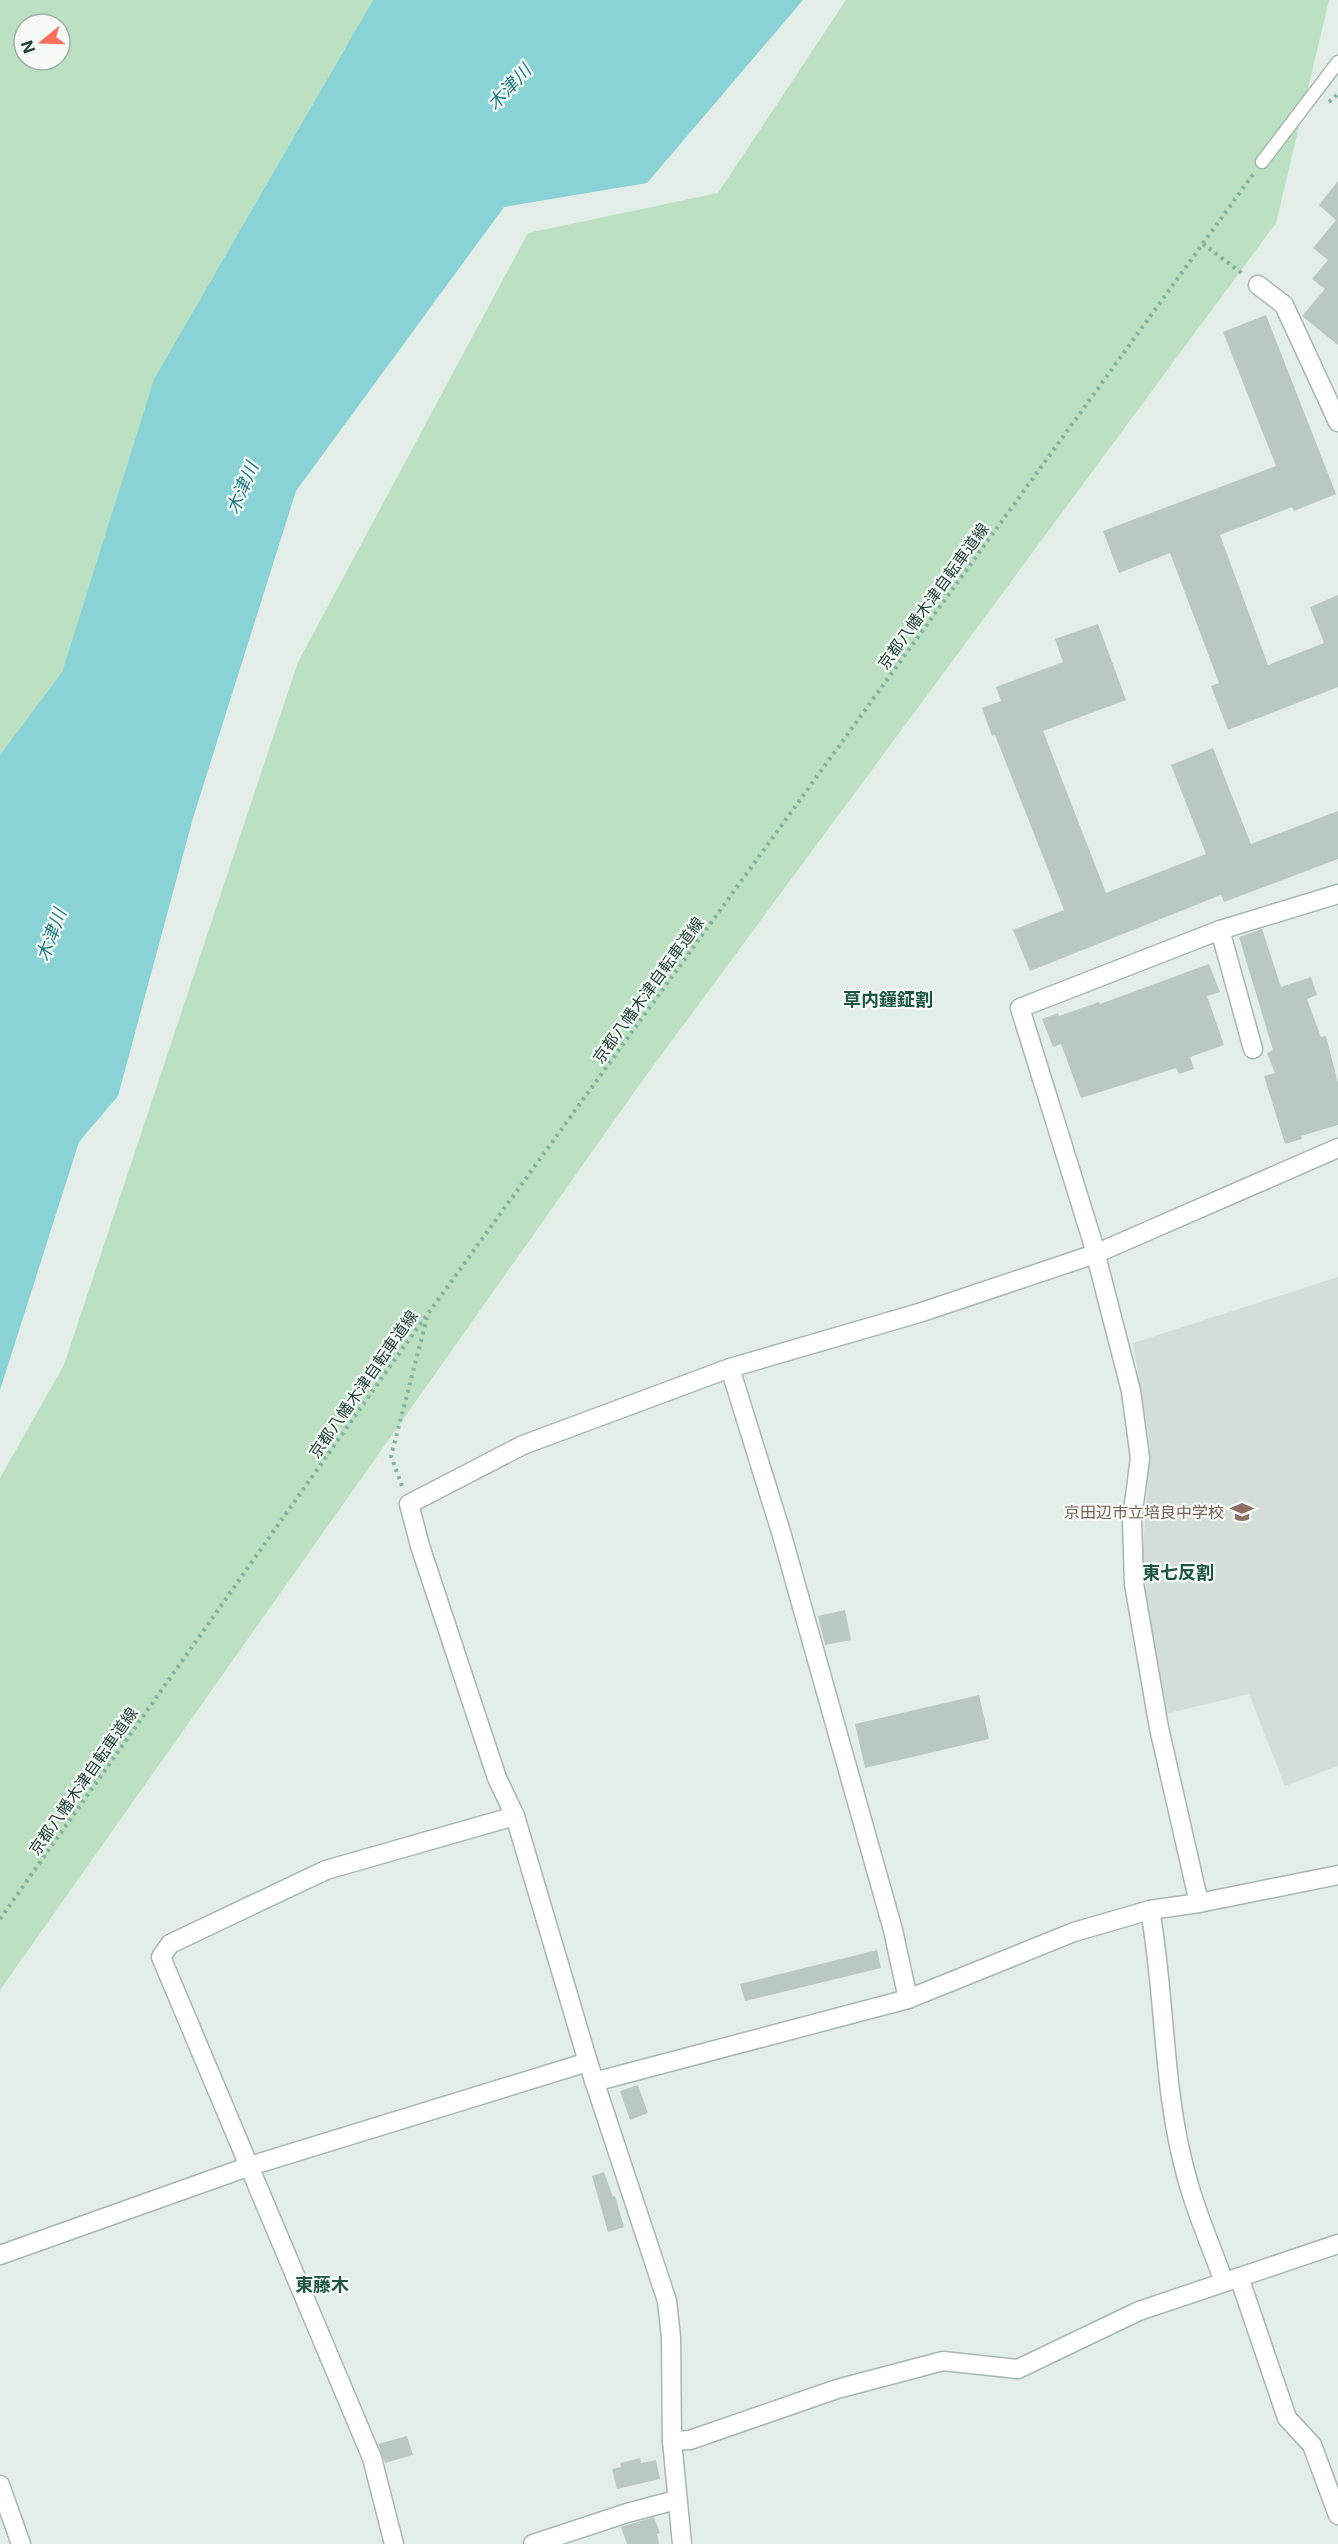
<svg xmlns="http://www.w3.org/2000/svg" width="1338" height="2544" viewBox="0 0 1338 2544" font-family="Inter,'Noto Sans JP',sans-serif">
<style>
.built{fill:#d2ded7}
.green{fill:#bce0c2;fill-rule:evenodd}
.water{fill:#89d2d6}
.building{fill:#b9c9c1}
.lines{fill:none;stroke-linecap:round;stroke-linejoin:round}
.lane-casing{stroke:#a6b7b0;stroke-width:15}
.street-casing{stroke:#a6b7b0;stroke-width:21}
.path{stroke:#83b49f;stroke-width:4;stroke-dasharray:3 4.5;stroke-linecap:butt}
.lane{stroke:#fff;stroke-width:12}
.street{stroke:#fff;stroke-width:18}
.labels{text-anchor:middle;dominant-baseline:central;stroke-width:4.5;stroke-linejoin:round;paint-order:stroke}
.street-label{font-size:16px;fill:#224136;stroke:#f5faf7}
.education-label{font-size:16px;fill:#785e54;stroke:#f5faf7;text-anchor:end}
.water-label{font-size:18px;font-style:italic;fill:#187a81;stroke:#f5faf7}
.neighbourhood-label{font-size:18px;font-weight:bold;fill:#1c5542;stroke:#f5faf7}
</style>
<rect width="100%" height="100%" fill="#e4eee9"/>
<polygon class="built" points="1338,1277 1338,1766 1285,1786 1249,1694 1164,1714 1141,1577 1150,1446 1133,1343"/>
<g class="green">
<path d="M0 0H373L154 379 62 672 0 755ZM24 24H60V60H24Z"/>
<polygon points="846,0 1329,0 1276,223 642,1081 0,1990 0,1478 64,1365 298,662 528,233 718,193"/>
</g>
<polygon class="water" points="373,0 803,0 647,183 504,207 296,491 193,818 118,1096 79,1142 0,1390 0,755 62,672 154,379"/>
<g class="building">
<polygon points="1338,181 1338,345 1302,316 1325,289 1312,279 1328,260 1313,248 1336,220 1319,205"/>
<polygon points="1266,315 1336,494 1294,511 1292,507 1220,535 1268,665 1324,643 1310,607 1338,595 1338,687 1228,730 1211,686 1219,683 1170,553 1119,573 1103,531 1276,466 1223,332"/>
<polygon points="1098,624 1126,700 1043,731 1106,893 1206,854 1171,765 1213,748 1251,844 1338,811 1338,859 1224,902 1221,895 1030,971 1013,930 1064,910 995,735 992,736 982,708 1001,701 996,687 1063,662 1055,639"/>
<polygon points="1262,929 1281,987 1311,977 1317,995 1307,999 1321,1037 1326,1036 1338,1083 1338,1125 1301,1136 1302,1139 1285,1144 1264,1076 1275,1073 1267,1053 1273,1050 1239,937"/>
<polygon points="1209,964 1220,992 1207,996 1224,1045 1190,1057 1194,1069 1179,1074 1176,1068 1081,1098 1061,1044 1053,1047 1042,1019 1058,1013 1059,1016 1099,1002 1100,1004"/>
<polygon points="845,1610 851,1640 825,1645 818,1616"/>
<polygon points="979,1695 989,1739 865,1768 855,1724"/>
<polygon points="877,1950 881,1968 745,2001 740,1984"/>
<polygon points="638,2085 648,2113 630,2120 620,2091"/>
<polygon points="604,2172 613,2197 615,2196 624,2227 608,2232 592,2176"/>
<polygon points="407,2436 413,2455 385,2463 378,2444"/>
<polygon points="640,2458 641,2463 656,2460 660,2479 617,2489 612,2469 621,2467 620,2463"/>
<polygon points="654,2517 660,2533 657,2534 659,2544 627,2544 621,2527"/>
</g>
<g class="lines">
<g class="lane-casing">
<polyline id="lane" points="1262,162 1338,62"/>
</g>
<g class="street-casing">
<g id="street">
<polyline points="1258,285 1284,305 1338,422"/>
<polyline points="1220,930 1253,1049"/>
<polyline points="730,1368 781,1532 893,1930 908,1999"/>
<polyline points="1199,1903 1159,1728 1134,1584 1132,1519 1140,1458 1131,1391 1092,1240 1020,1008 1220,930 1338,894"/>
<path d="M1150 1910C1166 1998 1162 2091 1187 2178 1196 2213 1212 2248 1224 2282"/>
<polyline points="594,2082 908,1999 1074,1932 1150,1910 1199,1903 1338,1875"/>
<polyline points="0,2255 250,2166 588,2062"/>
<polyline points="1239,2277 1287,2418 1312,2445 1338,2515"/>
<polyline points="672,2441 690,2440 837,2389 943,2361 1018,2369 1139,2311 1338,2244"/>
<polyline points="0,2485 21,2544"/>
<polyline points="394,2544 372,2458 161,1957 170,1944 326,1870 515,1816"/>
<polyline points="533,2544 627,2513 676,2500"/>
<polyline points="682,2544 672,2441 671,2337 667,2301 588,2062 515,1816 497,1778 420,1546 409,1504 523,1445 730,1368 919,1313 1095,1254 1338,1148"/>
</g>
</g>
<g class="path">
<polyline points="1329,102 1338,94"/>
<polyline points="1203,244 1243,274"/>
<polyline points="402,1486 391,1456 427,1318"/>
<polyline points="0,1919 398,1355 1254,173"/>
</g>
<use href="#lane" class="lane"/>
<use href="#street" class="street"/>
</g>
<defs>
<g id="school-bare" transform="scale(1.8)"><path d="M0-5L7-2L0 1L-7-2ZM-4 1L0 2.5L4 1V4Q0 6-4 4Z" fill="#8d6e63" stroke="#f5faf7" stroke-width="2.5" paint-order="stroke"/></g>
</defs>
<g fill-rule="evenodd">
<use href="#school-bare" x="1242" y="1512"/>
</g>
<g class="labels">
<g class="street-label">
<text transform="translate(933 596) rotate(-54)">京都八幡木津自転車道線</text>
<text transform="translate(648 990) rotate(-54)">京都八幡木津自転車道線</text>
<text transform="translate(363 1384) rotate(-55)">京都八幡木津自転車道線</text>
<text transform="translate(83 1781) rotate(-55)">京都八幡木津自転車道線</text>
</g>
<g class="education-label">
<text x="1224" y="1512">京田辺市立培良中学校</text>
</g>
<g class="water-label">
<text transform="translate(509 87) rotate(-47)">木津川</text>
<text transform="translate(242 488) rotate(-67)">木津川</text>
<text transform="translate(51 935) rotate(-70)">木津川</text>
</g>
<g class="neighbourhood-label">
<text x="888" y="999">草内鐘鉦割</text>
<text x="1178" y="1572">東七反割</text>
<text x="322" y="2284">東藤木</text>
</g>
</g>
<g transform="translate(42 42) rotate(251)"><circle r="28" fill="#f5faf7" stroke="#a1b0aa" stroke-width="1.5"/>
<path d="M0-4.5L10 22L0 15L-10 22Z" fill="#f96f57"/>
<text y="-9" font-size="16" font-weight="bold" text-anchor="middle" fill="#224136">N</text>
</g>
</svg>
